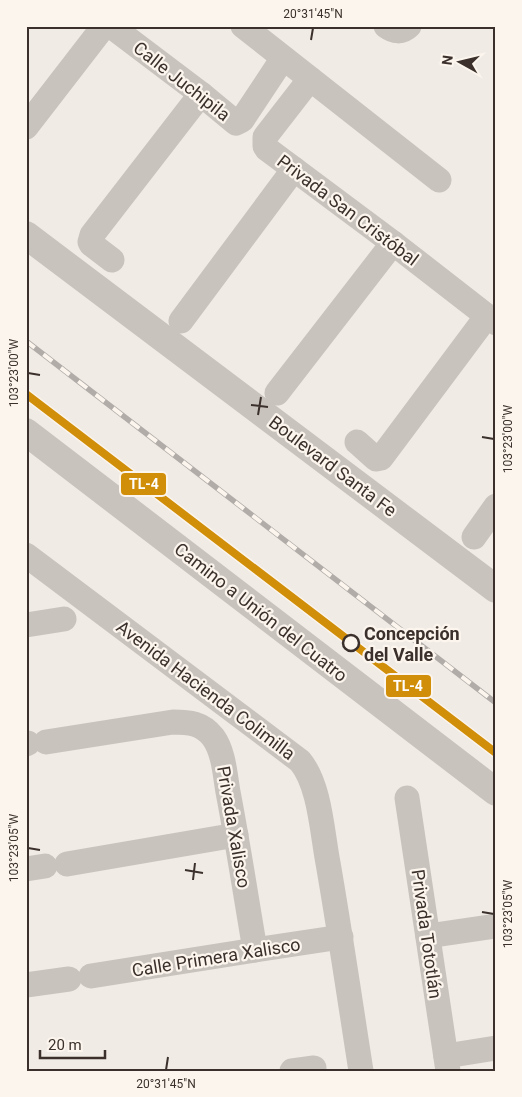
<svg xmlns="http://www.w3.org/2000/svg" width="522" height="1097" viewBox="0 0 522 1097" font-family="Roboto,sans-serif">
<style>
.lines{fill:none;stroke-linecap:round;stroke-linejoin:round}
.minor{stroke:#c9c3be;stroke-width:25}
.tertiary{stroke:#c9c3be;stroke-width:28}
.rail-casing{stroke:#b1aca8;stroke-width:5.5}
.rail{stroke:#fbf5ee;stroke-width:4;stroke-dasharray:11;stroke-linecap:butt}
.rail-1-casing{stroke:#fbf5ee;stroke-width:11}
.rail-1{stroke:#d18e09;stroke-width:8}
.ticks{fill:none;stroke:#3b302b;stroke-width:2}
.stop-dot{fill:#fbf5ee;stroke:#3b302b;stroke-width:2.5}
.labels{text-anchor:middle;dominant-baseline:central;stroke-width:4.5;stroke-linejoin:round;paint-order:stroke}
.street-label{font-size:18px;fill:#3b302b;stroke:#fbf5ee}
.stop-label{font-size:18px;font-weight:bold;fill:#3b302b;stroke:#fbf5ee;text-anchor:start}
.line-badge{stroke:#fbf5ee;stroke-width:2}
.badge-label{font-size:14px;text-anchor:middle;font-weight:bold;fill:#fff}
.neatline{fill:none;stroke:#3b302b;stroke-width:2}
.ticks-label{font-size:12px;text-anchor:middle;fill:#3b302b}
</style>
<rect width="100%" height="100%" fill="#f0ebe5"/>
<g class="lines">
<g class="minor">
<polyline points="111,26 201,94 236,123 242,120 283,58"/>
<polyline points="243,26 439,180"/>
<path d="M386 26C394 32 402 33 409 26"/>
<polyline points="310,79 265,137 265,146 267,149 393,243 496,323"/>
<polyline points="26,127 104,26"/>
<polyline points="112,260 91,244 90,242 92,235 201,94"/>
<polyline points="181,321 294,169"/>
<polyline points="277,393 393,243"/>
<polyline points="357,442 376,459 381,458 487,316"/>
<polyline points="474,537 496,506"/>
<path d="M26 555 300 761C320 785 322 832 328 863 340 932 350 1001 361 1071"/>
<polyline points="26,625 64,619"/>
<path d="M46 742 173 722C189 722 202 723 213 737 224 752 225 775 228 792 238 844 246 897 255 950"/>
<polyline points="26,744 28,743"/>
<polyline points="407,798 448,1071"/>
<polyline points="67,864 236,835"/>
<polyline points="26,869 45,866"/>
<polyline points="428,936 496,926"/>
<polyline points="91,976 255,950 341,937"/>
<polyline points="26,985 69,979"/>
<polyline points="446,1056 496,1048"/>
<polyline points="292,1071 314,1068"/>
</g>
<g class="tertiary">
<polyline points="26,235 496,589"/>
<polyline points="26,432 496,792"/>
</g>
<g class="rail-casing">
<polyline id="rail" points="26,341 496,703"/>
</g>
<use href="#rail" class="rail"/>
<g class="rail-1-casing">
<polyline id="rail-1" points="26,394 496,753"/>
</g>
<use href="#rail-1" class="rail-1"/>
</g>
<path class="ticks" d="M311 40 313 28M28 373 40 375M251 405 268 407M258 415 261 397M482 437 494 439M28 848 40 850M185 870 203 873M193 880 195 863M482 912 494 914M166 1070 168 1057"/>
<circle class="stop-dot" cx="351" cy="643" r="8"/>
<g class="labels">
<g class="street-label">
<text transform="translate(182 81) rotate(38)">Calle Juchipila</text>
<text transform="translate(348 210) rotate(37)">Privada San Cristóbal</text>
<text transform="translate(333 466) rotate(37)">Boulevard Santa Fe</text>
<text transform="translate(261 612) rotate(38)">Camino a Unión del Cuatro</text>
<text transform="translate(206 690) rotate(37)">Avenida Hacienda Colimilla</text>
<text transform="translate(234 827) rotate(80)">Privada Xalisco</text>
<text transform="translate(427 934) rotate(82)">Privada Tototlán</text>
<text transform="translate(216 957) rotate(-9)">Calle Primera Xalisco</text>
</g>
<g class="stop-label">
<text x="364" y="633">Concepción<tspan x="364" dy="21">del Valle</tspan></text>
</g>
</g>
<g class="line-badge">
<rect x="120" y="472" width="47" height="24" rx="5" fill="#d18e09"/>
<rect x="385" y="674" width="47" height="24" rx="5" fill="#d18e09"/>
</g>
<g class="badge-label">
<text x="144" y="489">TL-4</text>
<text x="408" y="691">TL-4</text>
</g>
<rect width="522" height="1097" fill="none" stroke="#fbf5ee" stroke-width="55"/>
<g transform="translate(460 62) rotate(278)" stroke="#fbf5ee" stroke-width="4" paint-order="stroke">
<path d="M0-4L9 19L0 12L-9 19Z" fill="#3b302b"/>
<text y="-8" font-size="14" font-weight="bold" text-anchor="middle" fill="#3b302b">N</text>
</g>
<path d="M40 1050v8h65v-8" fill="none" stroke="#3b302b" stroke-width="2.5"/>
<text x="48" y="1050" font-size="15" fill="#3b302b" stroke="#fbf5ee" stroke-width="4" paint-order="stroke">20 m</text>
<rect x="28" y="28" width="466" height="1042" class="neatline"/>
<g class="ticks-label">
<text x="313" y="18">20°31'45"N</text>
<text transform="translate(14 373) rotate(-90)" y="4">103°23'00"W</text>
<text transform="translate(508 439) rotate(-90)" y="4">103°23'00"W</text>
<text transform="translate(14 848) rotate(-90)" y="4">103°23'05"W</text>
<text transform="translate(508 914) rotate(-90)" y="4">103°23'05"W</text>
<text x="166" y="1088">20°31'45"N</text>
</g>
</svg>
